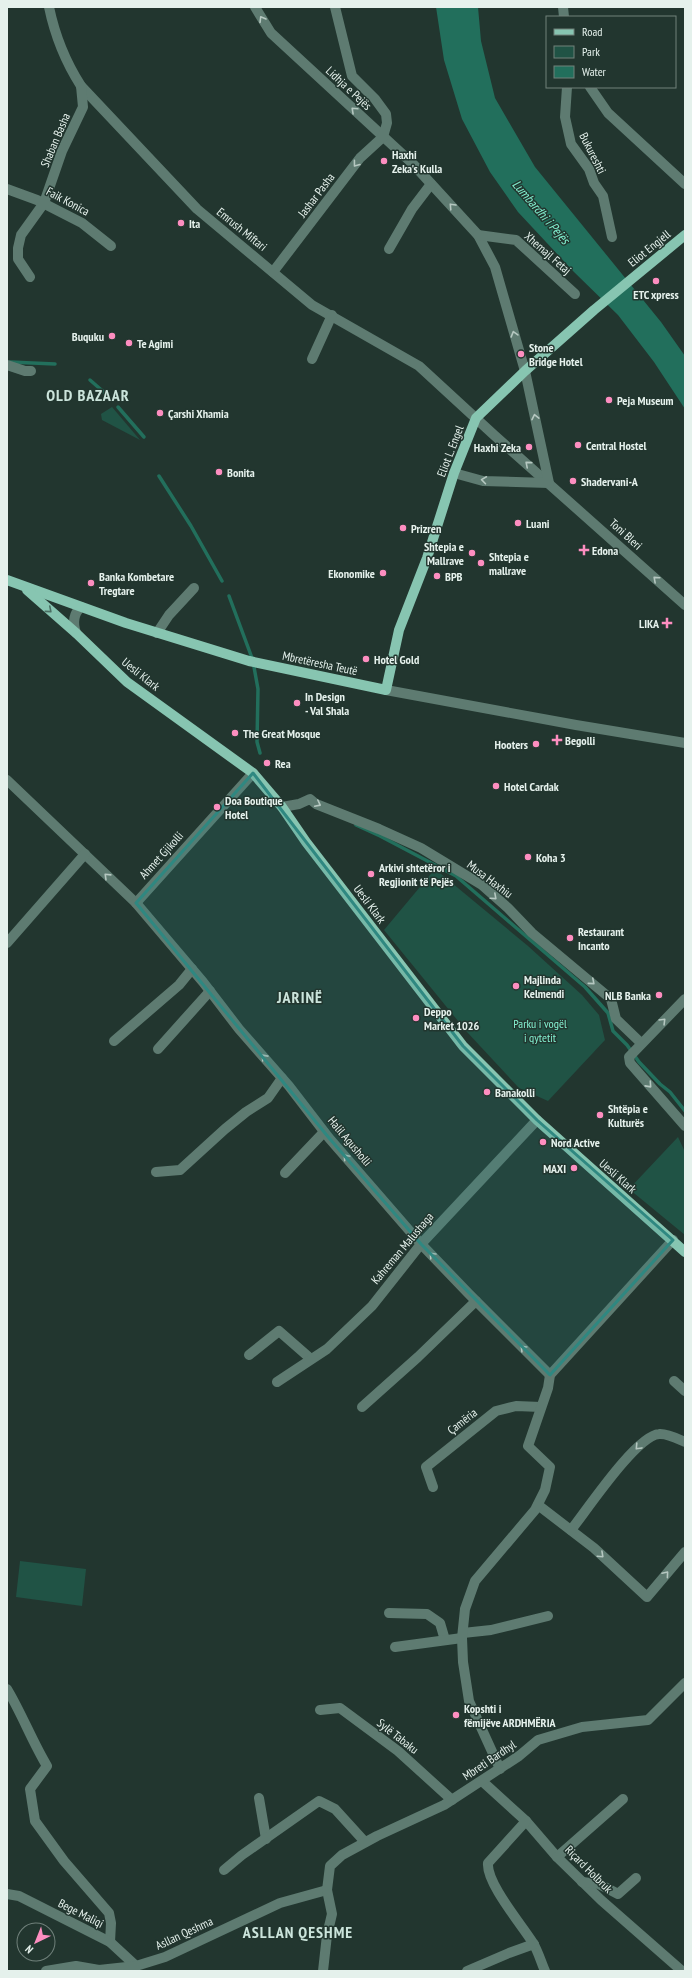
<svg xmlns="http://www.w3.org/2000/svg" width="692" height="1978" viewBox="0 0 692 1978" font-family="'PT Sans Narrow',sans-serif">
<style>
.green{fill:#205345}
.water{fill:#226f5c}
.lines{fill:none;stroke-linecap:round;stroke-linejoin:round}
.stream{stroke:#226f5c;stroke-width:3.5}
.minor{stroke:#5e7b71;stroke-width:10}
.major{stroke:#87c5b1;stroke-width:10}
.oneway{stroke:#b6c8c1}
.oneway2{stroke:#4a6f63}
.marked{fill:#2f8881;fill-opacity:0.2;stroke:#2f8881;stroke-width:3;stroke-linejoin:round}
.poi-dot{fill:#fd8ec0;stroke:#22362f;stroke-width:1.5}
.labels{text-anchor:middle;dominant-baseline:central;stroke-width:3;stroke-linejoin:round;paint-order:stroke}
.street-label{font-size:12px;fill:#e5f1ec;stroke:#22362f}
.poi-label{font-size:12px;font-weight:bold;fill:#e5f1ec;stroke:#22362f;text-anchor:start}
.park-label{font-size:12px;fill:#83f0d0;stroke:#22362f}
.water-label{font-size:13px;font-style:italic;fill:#81eece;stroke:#22362f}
.district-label{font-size:16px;font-weight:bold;letter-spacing:1px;fill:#cbe4db;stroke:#22362f}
</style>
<rect width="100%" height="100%" fill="#22362f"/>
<g class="green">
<polygon points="112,407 140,440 102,420 101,414"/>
<polygon points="435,869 528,946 582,995 599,1015 605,1040 548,1101 519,1088 467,1032 384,930"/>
<polygon points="678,1137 685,1152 685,1235 629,1189"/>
<polygon points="20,1561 86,1569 82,1606 16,1597"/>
</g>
<polygon class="water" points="436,7 478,7 481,41 495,98 535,167 661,322 685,356 685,409 654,362 618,315 574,272 518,212 490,172 462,119 444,60"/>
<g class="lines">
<g class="stream">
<polyline points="10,362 55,364"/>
<polyline points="90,380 106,394"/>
<polyline points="118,407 144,437"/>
<polyline points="159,476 191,526 222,581"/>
<polyline points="229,596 252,658"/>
<polyline points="254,667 258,689 257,742 260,753"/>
<polyline points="356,825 380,836 456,876 585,987 608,1013 613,1031 627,1045 639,1062 660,1084 670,1092 685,1111"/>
</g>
<g class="minor">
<path d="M49 7C55 36 65 61 81 86L197 209 312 305 419 366 494 435 685 605"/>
<polyline points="255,7 271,33 413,164 478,235 495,267 525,371 549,483 483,481 454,473"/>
<polyline points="563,7 564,17"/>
<polyline points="567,87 565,117 571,144 589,169 594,183 603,196 612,237"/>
<polyline points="590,87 608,113 685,184"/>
<polyline points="7,189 37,200 82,223 111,246"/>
<polyline points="478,235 516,240 575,294"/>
<polyline points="389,249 412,209 431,184"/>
<polyline points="273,272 360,158 383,137 387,123 386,114 375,99 352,76 335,7"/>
<polyline points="30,277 18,259 18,248 21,235 44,203 62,151 83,107 81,86"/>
<polyline points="312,359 332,315"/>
<polyline points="7,365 25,371 31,371"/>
<path d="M76 633C73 624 73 614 81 607"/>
<polyline points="157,633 169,615 194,588"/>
<polyline points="386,690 576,725 685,743"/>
<polyline points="7,780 136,903 203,982 239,1029 289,1086 329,1138 421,1244 469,1294 550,1375"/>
<polyline points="282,807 299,804 310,799 316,804 379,829 421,848 482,885 508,908 532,933 611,999 616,1019 641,1043"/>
<polyline points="136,903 253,773"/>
<polyline points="7,943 85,854"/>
<polyline points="685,999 629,1057 630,1063 685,1126"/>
<polyline points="114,1041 179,985 192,969"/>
<polyline points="158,1049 210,991"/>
<polyline points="156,1172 180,1170 225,1129 246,1112 268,1098 282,1078"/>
<polyline points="285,1173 324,1132"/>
<polyline points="249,1355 279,1331 311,1359"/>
<polyline points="674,1381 685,1391"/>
<polyline points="277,1382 327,1349 372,1306 421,1244 537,1120"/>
<polyline points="362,1407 418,1357 476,1301"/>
<polyline points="433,1487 426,1467 496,1411 516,1406 541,1407"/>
<polyline points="538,1505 594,1548 647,1597 685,1552"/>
<path d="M571 1530C587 1510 636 1436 659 1434 667 1433 678 1439 685 1442"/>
<polyline points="389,1613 427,1614 440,1623 445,1640"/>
<polyline points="463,1633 491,1630 548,1616"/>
<polyline points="395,1647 462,1638"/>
<path d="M7 1689C22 1714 32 1741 47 1766L30 1789 35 1821 64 1861 109 1913 111 1923 110 1942"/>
<polyline points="320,1710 340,1708 398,1751 452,1800"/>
<polyline points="500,1769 469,1701 463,1662 462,1638 465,1609 475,1581 535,1510 545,1490 550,1467 528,1446 548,1388 550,1375 673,1240"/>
<polyline points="482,1781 526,1821 557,1857 601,1900 682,1971"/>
<polyline points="259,1798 266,1839"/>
<path d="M526 1821 488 1863C486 1883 522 1925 533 1943 538 1951 541 1962 545 1971"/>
<polyline points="557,1857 623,1799"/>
<polyline points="224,1870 242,1855 319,1801 335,1809 365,1842"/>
<polyline points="582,1882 599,1884 618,1894 636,1878"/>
<polyline points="7,1894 19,1896 110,1942 136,1966"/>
<polyline points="46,1971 76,1966 99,1970 136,1966 165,1957 280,1903 327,1890"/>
<polyline points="323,1971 327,1935 332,1914 327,1890 330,1866 342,1855 377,1836 444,1805 519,1756 538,1740 582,1727 648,1720 685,1683"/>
<polyline points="467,1971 509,1953 534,1944"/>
</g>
<g class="major">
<polyline points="7,580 126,623 249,661 386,690 399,630 427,558 454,473 476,418 525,371 594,310 685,235"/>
<polyline points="27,590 76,633 127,682 253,773 282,807 306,842 463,1046 537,1120 685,1252"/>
</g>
</g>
<defs><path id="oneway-chevron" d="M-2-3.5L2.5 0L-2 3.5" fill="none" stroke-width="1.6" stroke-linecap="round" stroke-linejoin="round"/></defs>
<g class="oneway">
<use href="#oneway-chevron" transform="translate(262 19) rotate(-121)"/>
<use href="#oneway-chevron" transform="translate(354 110) rotate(-137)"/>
<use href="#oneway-chevron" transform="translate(356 164) rotate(127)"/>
<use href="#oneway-chevron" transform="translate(452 206) rotate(-133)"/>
<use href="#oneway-chevron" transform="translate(514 334) rotate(-106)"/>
<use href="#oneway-chevron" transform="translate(535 417) rotate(-102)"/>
<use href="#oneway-chevron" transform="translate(528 464) rotate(-139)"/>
<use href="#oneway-chevron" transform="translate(484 480) rotate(-172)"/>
<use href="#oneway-chevron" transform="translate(656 579) rotate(-138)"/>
<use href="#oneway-chevron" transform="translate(318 804) rotate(27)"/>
<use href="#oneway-chevron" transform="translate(107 876) rotate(-136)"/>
<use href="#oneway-chevron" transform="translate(494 897) rotate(42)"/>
<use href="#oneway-chevron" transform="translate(592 982) rotate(41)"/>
<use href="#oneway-chevron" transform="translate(663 1021) rotate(-45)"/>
<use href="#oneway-chevron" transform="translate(264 1057) rotate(-132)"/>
<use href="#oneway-chevron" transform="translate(649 1085) rotate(48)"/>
<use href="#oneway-chevron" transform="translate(346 1157) rotate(-131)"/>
<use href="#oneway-chevron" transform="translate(432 1255) rotate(-133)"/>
<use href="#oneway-chevron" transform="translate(523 1348) rotate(-135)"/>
<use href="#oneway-chevron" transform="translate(638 1447) rotate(133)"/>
<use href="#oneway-chevron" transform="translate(601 1555) rotate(43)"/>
<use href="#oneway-chevron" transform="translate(666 1574) rotate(-50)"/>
</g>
<use class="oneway2" href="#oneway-chevron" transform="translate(49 610) rotate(41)"/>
<path class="marked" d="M253 773 463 1046 537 1120 673 1240 550 1375 421 1244 329 1138 136 903Z"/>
<g class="poi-dot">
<circle cx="384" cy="161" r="4"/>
<circle cx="181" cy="223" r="4"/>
<circle cx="656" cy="281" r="4"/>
<circle cx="112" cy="336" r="4"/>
<circle cx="129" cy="343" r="4"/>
<circle cx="521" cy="354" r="4"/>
<circle cx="609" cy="400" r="4"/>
<circle cx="160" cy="413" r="4"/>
<circle cx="578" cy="445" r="4"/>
<circle cx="529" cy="447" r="4"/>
<circle cx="219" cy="472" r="4"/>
<circle cx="573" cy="481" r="4"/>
<circle cx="518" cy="523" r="4"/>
<circle cx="403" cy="528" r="4"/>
<path d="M582 544h4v4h4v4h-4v4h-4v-4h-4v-4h4z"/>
<circle cx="472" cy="553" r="4"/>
<circle cx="481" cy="563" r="4"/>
<circle cx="383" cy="573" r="4"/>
<circle cx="437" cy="576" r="4"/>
<circle cx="91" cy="583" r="4"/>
<path d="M665 617h4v4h4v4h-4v4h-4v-4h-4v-4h4z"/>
<circle cx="366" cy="659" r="4"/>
<circle cx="297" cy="703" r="4"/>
<circle cx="235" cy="733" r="4"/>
<path d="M555 734h4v4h4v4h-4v4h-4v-4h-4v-4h4z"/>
<circle cx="536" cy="744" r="4"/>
<circle cx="267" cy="763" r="4"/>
<circle cx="496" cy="786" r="4"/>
<circle cx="217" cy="807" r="4"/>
<circle cx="528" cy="857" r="4"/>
<circle cx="371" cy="874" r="4"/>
<circle cx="570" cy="938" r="4"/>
<circle cx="516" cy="986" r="4"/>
<circle cx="659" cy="995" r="4"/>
<circle cx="416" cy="1018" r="4"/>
<circle cx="487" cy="1092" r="4"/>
<circle cx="600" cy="1115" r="4"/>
<circle cx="543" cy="1142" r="4"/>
<circle cx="574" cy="1168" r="4"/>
<circle cx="456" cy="1715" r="4"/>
</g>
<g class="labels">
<g class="street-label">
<text transform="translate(349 88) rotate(43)">Lidhja e Pejës</text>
<text transform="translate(55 140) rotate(-67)">Shaban Basha</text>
<text transform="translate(593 153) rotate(63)">Bukureshti</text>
<text transform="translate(316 195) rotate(-53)">Jashar Pasha</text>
<text transform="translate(68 201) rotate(28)">Faik Konica</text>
<text transform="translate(242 229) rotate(39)">Emrush Miftari</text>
<text transform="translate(649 248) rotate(-39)">Eliot Engjell</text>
<text transform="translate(548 253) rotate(41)">Xhemajl Fetaj</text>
<text transform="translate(450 451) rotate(-69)">Eliot L. Engel</text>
<text transform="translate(626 534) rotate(42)">Toni Bleri</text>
<text transform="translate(320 663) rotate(12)">Mbretëresha Teutë</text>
<text transform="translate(141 674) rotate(39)">Uesli Klark</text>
<text transform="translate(161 855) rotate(-48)">Ahmet Gjikolli</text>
<text transform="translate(490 879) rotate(37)">Musa Haxhiu</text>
<text transform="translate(370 904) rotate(53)">Uesli Klark</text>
<text transform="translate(350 1141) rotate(50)">Halil Agusholli</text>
<text transform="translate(618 1176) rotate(41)">Uesli Klark</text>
<text transform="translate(402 1248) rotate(-50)">Kahreman Malushaga</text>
<text transform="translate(462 1421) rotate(-38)">Çamëria</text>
<text transform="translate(398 1736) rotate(38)">Sylë Tabaku</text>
<text transform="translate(489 1760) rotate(-34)">Mbreti Bardhyl</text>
<text transform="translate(589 1869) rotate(45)">Riçard Holbruk</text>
<text transform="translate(81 1913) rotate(27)">Bege Maliqi</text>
<text transform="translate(184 1933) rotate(-25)">Asllan Qeshma</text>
</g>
<g class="poi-label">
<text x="392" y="154">Haxhi<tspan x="392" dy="14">Zeka's Kulla</tspan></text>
<text x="189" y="223">Ita</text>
<text x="656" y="294" text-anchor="middle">ETC xpress</text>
<text x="104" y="336" text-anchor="end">Buquku</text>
<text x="137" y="343">Te Agimi</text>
<text x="529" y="347">Stone<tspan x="529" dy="14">Bridge Hotel</tspan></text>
<text x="617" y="400">Peja Museum</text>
<text x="168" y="413">Çarshi Xhamia</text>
<text x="586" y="445">Central Hostel</text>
<text x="521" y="447" text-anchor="end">Haxhi Zeka</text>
<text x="227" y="472">Bonita</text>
<text x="581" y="481">Shadervani-A</text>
<text x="526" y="523">Luani</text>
<text x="411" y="528">Prizren</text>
<text x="464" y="546" text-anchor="end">Shtepia e<tspan x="464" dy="14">Mallrave</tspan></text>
<text x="592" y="550">Edona</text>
<text x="489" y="556">Shtepia e<tspan x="489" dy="14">mallrave</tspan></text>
<text x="375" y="573" text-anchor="end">Ekonomike</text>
<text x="99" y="576">Banka Kombetare<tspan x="99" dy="14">Tregtare</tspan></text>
<text x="445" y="576">BPB</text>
<text x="659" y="623" text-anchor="end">LIKA</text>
<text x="374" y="659">Hotel Gold</text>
<text x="305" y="696">In Design<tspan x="305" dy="14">- Val Shala</tspan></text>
<text x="243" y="733">The Great Mosque</text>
<text x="565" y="740">Begolli</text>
<text x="528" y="744" text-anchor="end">Hooters</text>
<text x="275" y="763">Rea</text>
<text x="504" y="786">Hotel Cardak</text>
<text x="225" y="800">Doa Boutique<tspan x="225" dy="14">Hotel</tspan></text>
<text x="536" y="857">Koha 3</text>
<text x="379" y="867">Arkivi shtetëror i<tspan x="379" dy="14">Regjionit të Pejës</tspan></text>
<text x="578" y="931">Restaurant<tspan x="578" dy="14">Incanto</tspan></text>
<text x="524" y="979">Majlinda<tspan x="524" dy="14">Kelmendi</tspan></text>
<text x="651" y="995" text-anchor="end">NLB Banka</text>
<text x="424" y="1011">Deppo<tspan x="424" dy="14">Market 1026</tspan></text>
<text x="495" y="1092">Banakolli</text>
<text x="608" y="1108">Shtëpia e<tspan x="608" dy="14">Kulturës</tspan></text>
<text x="551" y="1142">Nord Active</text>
<text x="566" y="1168" text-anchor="end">MAXI</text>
<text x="464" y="1708">Kopshti i<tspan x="464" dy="14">fëmijëve ARDHMËRIA</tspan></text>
</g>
<g class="park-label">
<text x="540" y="1023">Parku i vogël<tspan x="540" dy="14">i qytetit</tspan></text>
</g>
<g class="water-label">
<text transform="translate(541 212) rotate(49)">Lumbardhi i Pejës</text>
</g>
<g class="district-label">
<text x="88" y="395">OLD BAZAAR</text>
<text x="300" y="997">JARINË</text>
<text x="298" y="1932">ASLLAN QESHME</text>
</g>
</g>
<rect width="692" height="1978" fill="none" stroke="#e5f1ec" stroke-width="16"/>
<rect x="546" y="16" width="130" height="72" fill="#22362f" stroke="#70817b"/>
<rect x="554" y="29" width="20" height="6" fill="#87c5b1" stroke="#70817b"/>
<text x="582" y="36" font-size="12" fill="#e5f1ec">Road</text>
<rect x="554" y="46" width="20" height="12" fill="#205345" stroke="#70817b"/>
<text x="582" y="56" font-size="12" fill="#e5f1ec">Park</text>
<rect x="554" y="66" width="20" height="12" fill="#226f5c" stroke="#70817b"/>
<text x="582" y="76" font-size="12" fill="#e5f1ec">Water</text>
<g transform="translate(36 1942) rotate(223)"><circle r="19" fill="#22362f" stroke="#70817b"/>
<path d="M0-3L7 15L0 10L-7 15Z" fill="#fd8ec0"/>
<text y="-6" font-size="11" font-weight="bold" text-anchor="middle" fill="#e5f1ec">N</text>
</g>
</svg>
